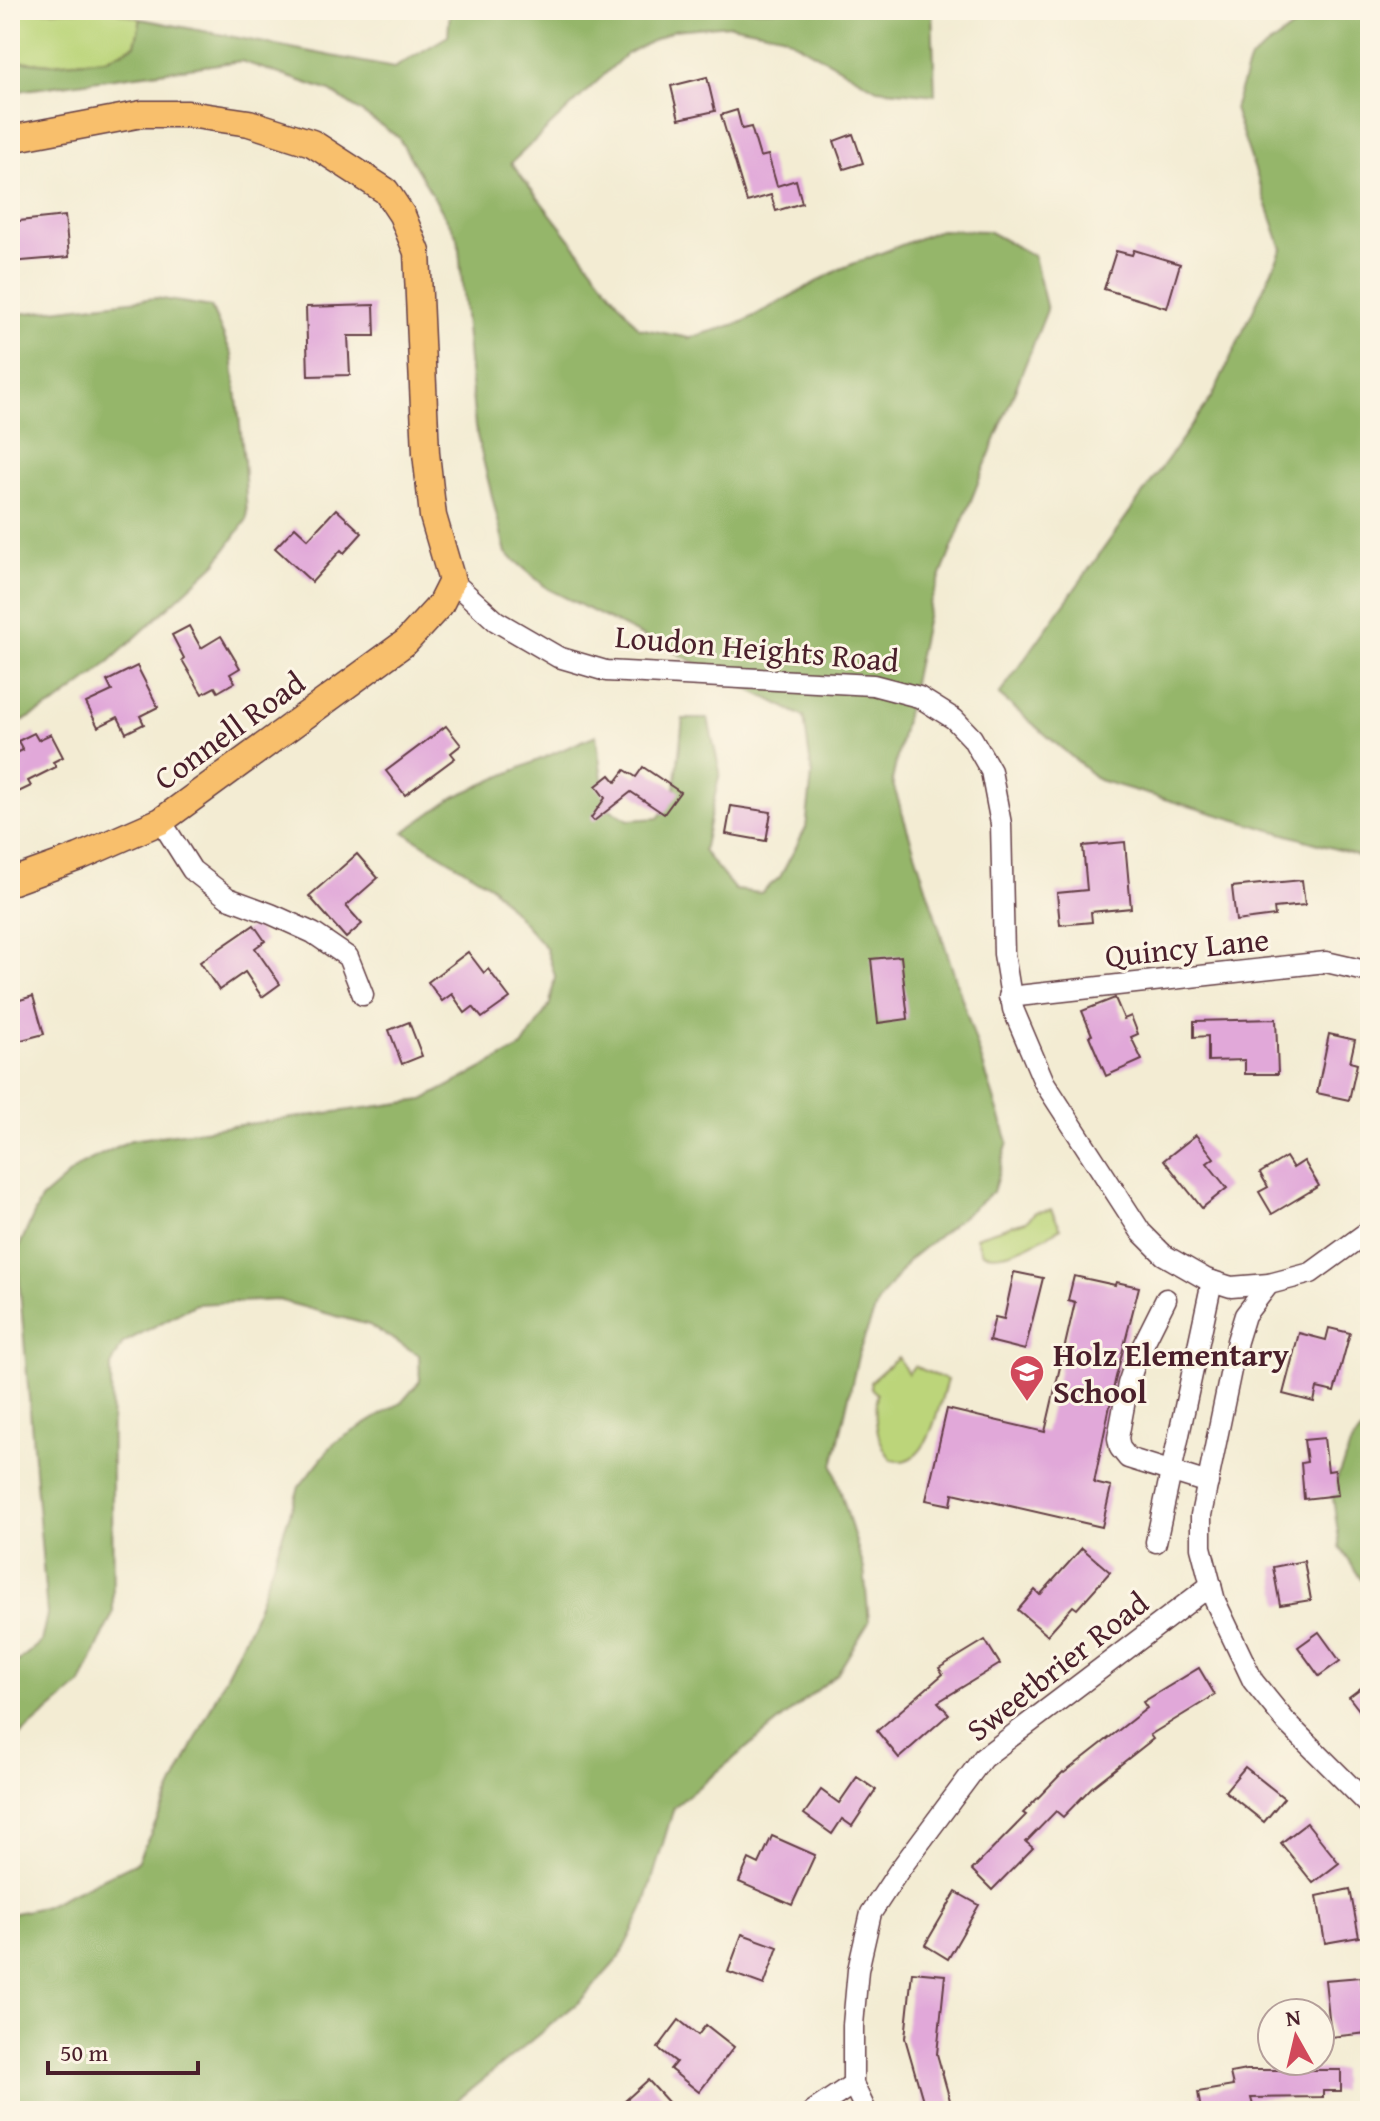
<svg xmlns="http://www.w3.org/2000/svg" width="1380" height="2121" viewBox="0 0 1380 2121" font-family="'Gentium Book Plus',serif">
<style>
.green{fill:#bcd57a;stroke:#837a52;stroke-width:2}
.forest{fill:#95b66a;stroke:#706a4a;stroke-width:2}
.building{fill:#e1a8d9}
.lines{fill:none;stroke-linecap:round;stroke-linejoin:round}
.minor-casing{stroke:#633e44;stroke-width:23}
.major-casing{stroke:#633e44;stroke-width:29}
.minor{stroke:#fff;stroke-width:20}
.major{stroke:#f8bf6c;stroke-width:26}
.labels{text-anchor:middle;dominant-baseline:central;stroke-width:6;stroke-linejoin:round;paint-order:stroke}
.street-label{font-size:32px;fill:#4a1f2b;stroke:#fcf5e5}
.poi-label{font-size:32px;font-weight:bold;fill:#4a1f2b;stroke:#fcf5e5;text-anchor:start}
</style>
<rect width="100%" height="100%" fill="#fcf5e5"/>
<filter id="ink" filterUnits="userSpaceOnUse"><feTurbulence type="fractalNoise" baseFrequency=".0125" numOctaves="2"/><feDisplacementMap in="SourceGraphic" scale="16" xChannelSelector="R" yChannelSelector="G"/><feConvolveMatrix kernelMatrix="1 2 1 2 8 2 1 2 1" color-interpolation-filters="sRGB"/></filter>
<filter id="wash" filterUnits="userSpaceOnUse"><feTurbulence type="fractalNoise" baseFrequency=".006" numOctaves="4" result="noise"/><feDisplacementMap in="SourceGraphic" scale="32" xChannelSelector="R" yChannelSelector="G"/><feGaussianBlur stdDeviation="1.8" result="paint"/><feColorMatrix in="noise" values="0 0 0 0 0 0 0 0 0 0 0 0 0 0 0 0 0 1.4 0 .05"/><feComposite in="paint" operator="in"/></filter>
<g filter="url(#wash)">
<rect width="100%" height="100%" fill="#f3ecd3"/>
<g class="green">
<polygon points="109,10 141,19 135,45 107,59 51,64 10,60 10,11"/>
<path d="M1051 1210 1061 1228C1039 1240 1007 1261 982 1253L976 1237 1028 1220 1035 1212Z"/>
<path d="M898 1357 908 1374 914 1366 947 1380C938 1407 929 1470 892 1460 876 1441 873 1419 877 1394L871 1388 870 1382Z"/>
</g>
<g class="forest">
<polygon points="450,10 932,10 935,95 877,89 782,35 730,25 674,30 626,54 511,163 639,328 689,338 743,322 840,269 940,230 988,231 1034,256 1047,310 930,603 892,781 1008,1142 993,1192 909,1260 878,1302 859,1352 833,1466 864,1569 869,1622 837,1674 674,1807 643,1910 619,1958 580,2001 444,2111 10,2111 10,1914 43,1907 137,1862 255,1615 299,1487 334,1443 402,1402 420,1381 419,1355 369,1325 278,1300 196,1304 123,1343 111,1366 113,1613 81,1684 16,1739 10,1739 10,1668 41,1642 47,1614 19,1278 19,1247 41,1199 80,1165 131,1140 423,1100 522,1047 550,1004 555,976 546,948 491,886 404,832 454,797 596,735 606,807 629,820 658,818 674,797 683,719 708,719 720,772 703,851 735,890 761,893 780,877 806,828 812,775 804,717 548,589 506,553 475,427 458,238 398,137 330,91 241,61 10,92 10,60 51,64 107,59 135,45 141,19 394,68 448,36"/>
<polygon points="1317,10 1370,10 1370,862 1353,854 1099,780 999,695 1212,397 1282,249 1234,109 1250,59"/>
<polygon points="156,298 211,307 232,355 244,460 247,519 216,563 98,672 57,703 10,728 10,315"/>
<polygon points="1370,1420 1370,1593 1340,1547 1332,1491 1351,1444"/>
</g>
<g id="blocks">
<g class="building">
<polygon points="707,77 715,111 679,119 671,86"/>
<polygon points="737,110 742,129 751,127 760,157 768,155 777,186 796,180 802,203 776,211 771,195 747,202 721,115"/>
<polygon points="853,134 863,163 844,169 834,141"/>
<polygon points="65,216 69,257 10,262 10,222"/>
<polygon points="1134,250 1180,264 1167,308 1104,289 1116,251 1132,255"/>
<polygon points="374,305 375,336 348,336 350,375 308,376 306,307"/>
<polygon points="336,509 362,533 344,553 341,550 312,582 275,548 295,527 308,539"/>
<polygon points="189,626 201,648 221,636 240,668 230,674 235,682 218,692 215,687 202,694 182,660 184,658 172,635"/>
<polygon points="137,666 158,707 140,716 144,724 126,733 118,717 98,727 86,703 112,691 107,681"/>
<polygon points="446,726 461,745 451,753 455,758 405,795 386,771"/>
<polygon points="34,733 38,740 51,734 63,757 53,762 56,767 28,781 31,786 10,796 10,756 23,750 18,741"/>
<polygon points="643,767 680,792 664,814 631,792 594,821 591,818 605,798 596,786 610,775 616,782 625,770 636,777"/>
<polygon points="731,806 771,812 766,841 726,834"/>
<polygon points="1125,842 1131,908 1091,912 1092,922 1060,925 1057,893 1087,890 1083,846"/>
<polygon points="357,854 378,878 346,906 362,924 346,938 309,896"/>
<polygon points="1302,880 1305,905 1274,908 1275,916 1236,921 1232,887"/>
<polygon points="254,925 265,941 255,948 280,984 262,997 245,972 219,990 200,962"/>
<polygon points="468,952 484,973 488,969 510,998 482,1018 473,1007 465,1013 452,994 442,1001 428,982"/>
<polygon points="901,956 908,1019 878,1023 871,959"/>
<polygon points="33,996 44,1034 10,1043 10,1003"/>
<polygon points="1115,998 1124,1019 1131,1016 1138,1034 1131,1037 1142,1060 1106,1076 1089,1036 1092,1035 1082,1011"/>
<polygon points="1276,1019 1278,1074 1245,1074 1245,1060 1208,1061 1208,1036 1194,1037 1194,1021"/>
<polygon points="409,1022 422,1056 402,1064 389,1030"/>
<polygon points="1329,1034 1355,1040 1350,1062 1357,1064 1349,1100 1317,1093"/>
<polygon points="1196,1135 1214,1158 1207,1163 1227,1188 1202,1208 1164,1160"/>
<polygon points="1286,1157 1293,1168 1304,1161 1319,1186 1272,1214 1259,1192 1268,1187 1260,1173"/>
<polygon points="1014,1272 1043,1278 1025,1350 989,1341 995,1317 1004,1319"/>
<polygon points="1074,1276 1115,1285 1116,1282 1139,1287 1115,1381 1094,1483 1111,1487 1102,1527 953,1493 951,1505 926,1500 947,1409 1045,1432 1075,1302 1068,1300"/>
<polygon points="1329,1328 1350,1333 1334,1392 1317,1388 1314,1402 1283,1394 1299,1333 1326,1340"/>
<polygon points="1324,1438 1328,1471 1335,1470 1338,1495 1304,1499 1301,1463 1307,1462 1304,1440"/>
<polygon points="1082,1548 1110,1572 1077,1609 1073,1606 1047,1635 1018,1610 1035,1590 1040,1595"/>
<polygon points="1304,1561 1311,1600 1280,1605 1273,1567"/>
<polygon points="1319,1632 1340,1661 1319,1676 1298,1647"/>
<polygon points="985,1640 1000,1664 938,1702 949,1714 899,1758 877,1731 943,1674 939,1668"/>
<polygon points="1199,1668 1215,1695 1150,1735 1153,1739 1092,1787 1063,1817 1056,1811 1026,1842 1033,1848 992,1890 972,1870 1026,1815 1023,1813 1063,1772 1064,1773 1147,1708 1143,1702"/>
<polygon points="1370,1681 1370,1724 1349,1697"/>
<polygon points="1245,1767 1284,1798 1264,1822 1225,1791"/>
<polygon points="857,1777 876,1790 852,1826 842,1819 832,1834 804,1814 821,1790 839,1803"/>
<polygon points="1307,1823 1339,1863 1313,1883 1281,1843"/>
<polygon points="772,1836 815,1855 792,1905 739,1882 749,1859 759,1864"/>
<polygon points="1350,1889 1359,1937 1325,1943 1317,1896"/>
<polygon points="956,1892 979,1905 948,1959 925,1945"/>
<polygon points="742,1934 778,1947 764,1985 728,1972"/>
<polygon points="912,1972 945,1975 937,2054 953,2111 926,2111 905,2038"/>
<polygon points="1361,1977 1367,2033 1331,2037 1325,1980"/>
<polygon points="679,2020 698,2035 706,2025 734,2047 699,2092 670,2069 676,2062 658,2048"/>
<polygon points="1246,2070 1341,2070 1341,2091 1323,2091 1323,2097 1251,2098 1254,2109 1201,2111 1198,2092 1233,2086 1230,2073"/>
<polygon points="648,2080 669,2103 660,2111 614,2111"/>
</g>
</g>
</g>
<g filter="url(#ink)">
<use href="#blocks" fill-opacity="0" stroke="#633e44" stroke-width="2"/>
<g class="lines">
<g class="minor-casing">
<g id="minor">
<polyline points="452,581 496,621 558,657 606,671 873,685 919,697 954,719 972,738 991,771 1001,824 1004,954 1013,1009 1044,1082 1141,1232 1164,1255 1206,1279 1231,1287 1269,1284 1311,1273 1370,1230"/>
<polyline points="161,821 192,870 228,898 271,914 313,933 348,957 363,995"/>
<polyline points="1009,997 1326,962 1370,972"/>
<polyline points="1269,1284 1245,1315 1237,1341 1201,1515 1201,1547 1215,1601 1253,1681 1287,1723 1370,1806"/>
<polyline points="1166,1299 1137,1357 1128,1384 1118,1438 1120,1448 1128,1458 1208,1483"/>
<polyline points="1156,1542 1212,1281"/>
<polyline points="813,2111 853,2084"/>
<polyline points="866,2111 853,2084 853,2025 858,1970 871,1913 898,1872 983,1758 1211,1585"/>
</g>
</g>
<g class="major-casing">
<polyline id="major" points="10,139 142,114 188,114 249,123 312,143 386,191 402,215 417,252 426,453 433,516 452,581 440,605 406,642 161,821 79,857 10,882"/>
</g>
<use href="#minor" class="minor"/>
<use href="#major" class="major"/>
</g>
</g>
<defs>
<g id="school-pin" transform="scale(1.8)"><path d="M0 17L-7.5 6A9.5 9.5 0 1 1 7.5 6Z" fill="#d1495b" stroke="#fcf5e5"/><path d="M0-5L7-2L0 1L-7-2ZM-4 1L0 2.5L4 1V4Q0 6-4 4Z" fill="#fff"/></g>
</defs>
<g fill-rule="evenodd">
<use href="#school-pin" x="1027" y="1372"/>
</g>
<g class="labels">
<g class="street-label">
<text transform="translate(757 648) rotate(5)">Loudon Heights Road</text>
<text transform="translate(229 730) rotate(-36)">Connell Road</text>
<text transform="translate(1187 947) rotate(-6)">Quincy Lane</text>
<text transform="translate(1057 1666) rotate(-38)">Sweetbrier Road</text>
</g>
<g class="poi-label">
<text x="1053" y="1354">Holz Elementary<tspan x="1053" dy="37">School</tspan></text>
</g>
</g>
<rect width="1380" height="2121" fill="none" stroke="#fcf5e5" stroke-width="40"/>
<g transform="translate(1296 2037) rotate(352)"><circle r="38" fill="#fcf5e5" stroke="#b59f9b" stroke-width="2"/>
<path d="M0-6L14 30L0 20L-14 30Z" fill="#d1495b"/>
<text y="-12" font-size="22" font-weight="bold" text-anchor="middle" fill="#4a1f2b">N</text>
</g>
<path d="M48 2061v12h150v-12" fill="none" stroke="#4a1f2b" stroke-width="4"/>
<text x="60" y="2061" font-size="24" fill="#4a1f2b" stroke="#fcf5e5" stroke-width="6" paint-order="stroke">50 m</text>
</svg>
